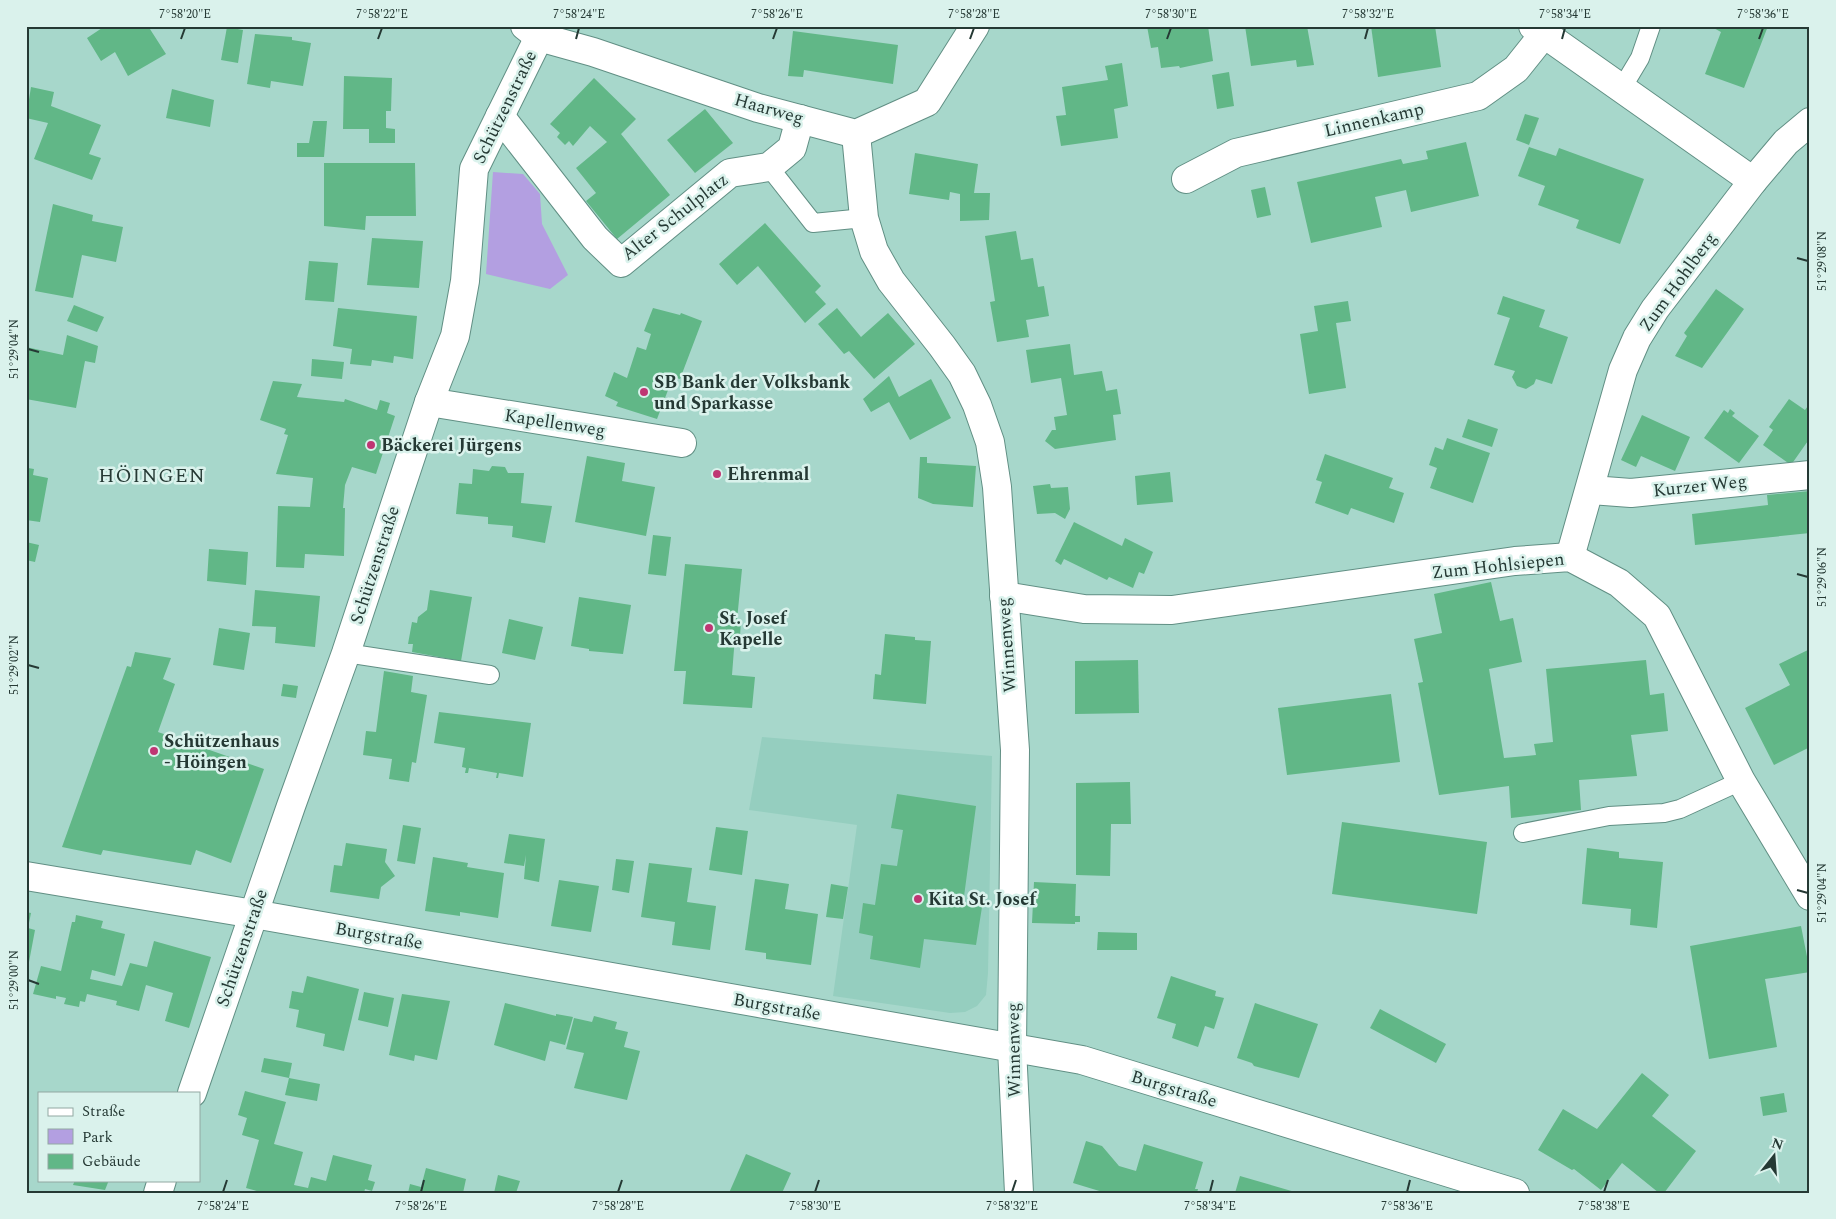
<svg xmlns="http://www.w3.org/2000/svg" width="1836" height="1219" viewBox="0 0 1836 1219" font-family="Spectral,serif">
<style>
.built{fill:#95cebf}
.green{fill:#b39fe1}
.building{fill:#61b787}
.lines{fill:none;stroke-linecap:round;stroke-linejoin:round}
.service-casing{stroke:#618f84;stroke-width:20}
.minor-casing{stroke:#618f84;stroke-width:30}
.service{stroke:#fff;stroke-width:18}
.minor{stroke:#fff;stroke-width:28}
.ticks{fill:none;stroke:#253934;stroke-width:2}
.poi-dot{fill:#bf3673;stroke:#daf2ec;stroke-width:2}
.labels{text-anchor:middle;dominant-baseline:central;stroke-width:5;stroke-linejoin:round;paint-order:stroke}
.street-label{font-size:18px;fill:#253934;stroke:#daf2ec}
.poi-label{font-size:18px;font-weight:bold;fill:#253934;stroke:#daf2ec;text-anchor:start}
.quarter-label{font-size:20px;letter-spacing:1px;fill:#253934;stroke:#daf2ec}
.neatline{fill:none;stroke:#253934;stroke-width:2}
.ticks-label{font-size:12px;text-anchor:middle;fill:#253934}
</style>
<rect width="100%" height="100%" fill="#a7d7cb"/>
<polygon class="built" points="762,737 992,756 988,973 986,995 977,1006 965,1012 950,1013 833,996 857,825 749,810"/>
<polygon class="green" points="493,172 523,174 540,194 542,224 568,275 550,289 486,274"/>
<g class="building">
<polygon points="105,26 148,26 166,54 128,76 115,52 101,61 87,38"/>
<polygon points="1147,26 1208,26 1213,61 1180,68 1179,66 1161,68 1158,47 1151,48"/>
<polygon points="1245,26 1307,26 1314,65 1297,67 1296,60 1251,66"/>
<polygon points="1371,26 1435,26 1441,67 1378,77"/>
<polygon points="1710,26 1768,26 1744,88 1705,74 1721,32"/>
<polygon points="227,27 243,30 238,63 221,60"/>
<polygon points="793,31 898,45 893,84 804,70 803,77 788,76"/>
<polygon points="255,34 292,37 292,40 311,43 303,86 271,81 270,88 247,84"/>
<polygon points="1122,63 1128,106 1114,109 1118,138 1061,146 1056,116 1066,115 1062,87 1108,80 1105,66"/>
<polygon points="1229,72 1234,106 1217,109 1212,75"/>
<polygon points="344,76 392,78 391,111 386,111 386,128 395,129 395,143 369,143 369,129 343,129"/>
<polygon points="594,78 636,119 621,134 670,195 617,239 586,201 596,193 576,168 607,142 590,126 573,146 569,141 565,145 557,137 560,133 550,124"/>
<polygon points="31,87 54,92 51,106 101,125 89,154 101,158 92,180 34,159 48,123 26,118"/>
<polygon points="172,89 214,100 210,127 166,118"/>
<polygon points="705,109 733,143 695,173 667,140"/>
<polygon points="1525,114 1539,118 1529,145 1516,140"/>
<polygon points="313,121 327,121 324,157 297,157 297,143 309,143"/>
<polygon points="1466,142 1479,196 1411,212 1406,190 1375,197 1382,227 1311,243 1297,182 1401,159 1403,164 1428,159 1426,151"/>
<polygon points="1529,147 1556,156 1559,148 1644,179 1620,244 1576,228 1579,220 1538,205 1545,186 1518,176"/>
<polygon points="915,153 978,164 974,193 990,193 989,220 960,221 960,194 950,192 949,200 909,194"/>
<polygon points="324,163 415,163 416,216 366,216 365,230 324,226"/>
<polygon points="1265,187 1271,215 1257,218 1251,190"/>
<polygon points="53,204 93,215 92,221 123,227 116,262 82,255 73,298 35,291"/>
<polygon points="765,223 821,286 815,292 826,304 805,323 758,266 737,285 719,264"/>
<polygon points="1016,231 1021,260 1033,258 1038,287 1044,286 1049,316 1026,320 1029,337 997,342 990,302 995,301 985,236"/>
<polygon points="372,238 423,241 419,288 367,285"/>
<polygon points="309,261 338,263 334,302 305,300"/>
<polygon points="1716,289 1744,309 1702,368 1675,356 1687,336 1684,333"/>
<polygon points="1503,296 1545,310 1539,327 1568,337 1552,384 1536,379 1534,384 1526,389 1517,386 1512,377 1515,371 1494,365 1510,318 1497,314"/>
<polygon points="1348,301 1351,321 1336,323 1346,388 1309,394 1300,334 1318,331 1314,306"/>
<polygon points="74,305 104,317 97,332 67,321"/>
<polygon points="338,308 417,316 413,359 394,356 393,363 372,360 371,366 350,364 352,349 333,346"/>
<polygon points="653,308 680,315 681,313 702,321 680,379 673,377 657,419 616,406 618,402 605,396 614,372 627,378 637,347 646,350 651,334 644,331"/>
<polygon points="837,308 861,337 888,313 915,344 874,379 849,351 844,354 818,324"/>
<polygon points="67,335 98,346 95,363 85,361 76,408 26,399 26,347 63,355"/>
<polygon points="1070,344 1074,375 1102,371 1106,391 1117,389 1121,414 1113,415 1116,440 1055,449 1045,441 1052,430 1056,430 1054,417 1067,415 1061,378 1031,383 1026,350"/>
<polygon points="312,359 344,362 342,379 311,376"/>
<polygon points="889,376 899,397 931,379 951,418 910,440 889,402 871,412 863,399"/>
<polygon points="273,381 302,384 297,397 344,402 345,399 377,410 380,400 390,403 387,413 395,416 376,474 352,467 345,485 343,508 345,508 344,556 305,554 304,568 276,567 278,506 310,507 313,478 276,474 288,435 284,434 286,429 260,420"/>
<polygon points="1789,399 1805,410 1810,403 1810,438 1791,465 1763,445 1773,430 1769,427"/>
<polygon points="1730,409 1735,413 1732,416 1759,436 1739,463 1704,438 1724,410 1728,413"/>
<polygon points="1642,415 1690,437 1675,471 1641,456 1636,467 1621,460"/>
<polygon points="1468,419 1498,429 1492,447 1462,437"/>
<polygon points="1447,438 1490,453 1473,503 1430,488 1437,468 1429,465 1435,447 1443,450"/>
<polygon points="1325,454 1393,478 1389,488 1404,493 1394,523 1351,508 1348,515 1315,503 1322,482 1316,480"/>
<polygon points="587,456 625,463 622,481 655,487 646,536 575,522"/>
<polygon points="920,457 927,457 927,463 976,466 973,507 933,504 918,498"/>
<polygon points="26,463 28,468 34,469 33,475 48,478 40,522 26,520"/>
<polygon points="492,466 505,467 508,473 524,473 521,503 552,506 545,543 512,537 513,526 488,524 488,517 456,514 459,483 472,484 473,469 489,471"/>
<polygon points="1170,472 1173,502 1137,505 1135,476"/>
<polygon points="1050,484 1051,488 1068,487 1070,509 1065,519 1055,513 1037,514 1033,486"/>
<polygon points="1810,491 1810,533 1695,545 1692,514 1768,505 1767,495"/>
<polygon points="1074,522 1122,546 1125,538 1153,552 1144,574 1139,572 1133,588 1109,577 1107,580 1064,559 1061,565 1055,561"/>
<polygon points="653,535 671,537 666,576 648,574"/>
<polygon points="26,542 39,545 35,562 26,560"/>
<polygon points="209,549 248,552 246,585 207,581"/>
<polygon points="685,564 742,569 737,620 741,620 740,637 735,636 732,675 755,677 752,708 683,704 686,671 674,671"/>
<polygon points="1491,582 1500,621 1513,618 1522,662 1489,669 1504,758 1536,755 1534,744 1553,742 1546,669 1646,660 1650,695 1664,693 1668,731 1631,735 1637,776 1579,780 1581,810 1511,818 1509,786 1439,795 1418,683 1423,682 1414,639 1442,633 1434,594"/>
<polygon points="255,590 320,596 315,647 275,643 276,627 252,626"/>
<polygon points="430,590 472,597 461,661 412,652 413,644 408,644 412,622 417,623 418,617 427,610"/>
<polygon points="579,597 631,605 623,654 589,651 589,649 571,646"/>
<polygon points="509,619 543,627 535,660 502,653"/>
<polygon points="219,628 250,633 244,670 213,665"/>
<polygon points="885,634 915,637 915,640 931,641 926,704 873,699 875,674 881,675"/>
<polygon points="1810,649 1810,747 1774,765 1745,708 1790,685 1779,664"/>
<polygon points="135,652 171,658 163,679 175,684 158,732 264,769 231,863 196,850 191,865 103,850 101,855 62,847 127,666 131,667"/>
<polygon points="1138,660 1139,713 1075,714 1075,661"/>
<polygon points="384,671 413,676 411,692 427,695 416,763 412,762 409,782 389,779 392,759 363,755 366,731 376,732"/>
<polygon points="283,684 298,686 296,698 281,696"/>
<polygon points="1391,694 1400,762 1287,775 1278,708"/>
<polygon points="439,712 531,723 523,777 499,773 498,778 496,778 497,773 469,768 468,773 465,773 466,768 462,767 465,748 434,743"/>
<polygon points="1130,782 1131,824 1111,824 1110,876 1076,875 1076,783"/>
<polygon points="897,794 976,806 963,904 982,907 976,945 924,939 920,968 870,959 873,936 859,933 863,903 875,905 881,864 897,866 903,830 891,828"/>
<polygon points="1342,822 1487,842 1477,914 1332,894"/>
<polygon points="403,825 421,828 415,864 397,861"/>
<polygon points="716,827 748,831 742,875 709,870"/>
<polygon points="509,834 545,839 539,882 524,879 526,855 524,866 504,863"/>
<polygon points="346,843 387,849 385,862 395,876 381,887 379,899 330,892 334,865 342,866"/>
<polygon points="1587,848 1619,852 1619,858 1663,862 1657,928 1630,925 1631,909 1582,904"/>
<polygon points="433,857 468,863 467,867 504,873 498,918 460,912 460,916 425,911"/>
<polygon points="616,859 634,861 629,893 612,890"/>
<polygon points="649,863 692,868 687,902 716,906 710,950 672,945 675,922 641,917"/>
<polygon points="755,879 789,884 785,909 818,914 811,965 766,959 766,953 745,950"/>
<polygon points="559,880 599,886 591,932 551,926"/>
<polygon points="1034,882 1076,884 1075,916 1080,916 1080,922 1075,922 1075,924 1032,923"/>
<polygon points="831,884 848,887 843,919 826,917"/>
<polygon points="26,912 31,913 28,928 35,930 29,962 26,962"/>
<polygon points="76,915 103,921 101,928 125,934 115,976 92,970 90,979 122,986 130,963 147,967 154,941 211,957 189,1028 165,1021 173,993 146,985 139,1011 116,1005 117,1001 87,994 85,1002 80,1001 79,1007 64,1004 66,998 56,996 56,999 33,994 41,966 61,971 72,922 75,922"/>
<polygon points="1801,926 1810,972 1765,979 1777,1047 1709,1059 1690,946"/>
<polygon points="1098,932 1137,933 1137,950 1097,950"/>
<polygon points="307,976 359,989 344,1051 323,1046 325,1034 296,1027 299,1010 289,1008 292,991 303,993"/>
<polygon points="1171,976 1216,991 1215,996 1224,998 1214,1029 1205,1026 1198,1047 1172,1038 1176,1024 1157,1018"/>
<polygon points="364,992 394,998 388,1027 358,1020"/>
<polygon points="402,994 450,1001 437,1060 415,1055 414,1061 389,1055"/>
<polygon points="505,1003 556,1016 556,1014 573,1017 565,1045 550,1041 545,1061 494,1045"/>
<polygon points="1255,1003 1318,1024 1299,1078 1254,1066 1252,1063 1237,1058"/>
<polygon points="1380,1009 1446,1044 1436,1063 1370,1028"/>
<polygon points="594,1016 617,1022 615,1029 628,1032 624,1047 640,1051 627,1100 574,1088 584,1053 566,1049 574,1018 592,1022"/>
<polygon points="264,1058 292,1063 289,1078 320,1084 317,1101 285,1095 289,1078 261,1072"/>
<polygon points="1642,1073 1669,1095 1652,1116 1696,1151 1664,1193 1659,1193 1622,1163 1601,1190 1574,1169 1572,1170 1538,1150 1563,1109 1597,1129"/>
<polygon points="245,1091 286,1102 274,1144 303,1152 294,1185 308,1188 311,1177 326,1181 333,1155 372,1165 368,1180 375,1182 372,1191 365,1189 364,1193 264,1193 246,1188 259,1140 242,1135 247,1118 238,1115"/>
<polygon points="1784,1093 1787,1112 1763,1116 1760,1097"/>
<polygon points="1086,1141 1102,1146 1119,1166 1136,1171 1144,1144 1203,1162 1195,1189 1198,1189 1197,1193 1106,1193 1073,1183"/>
<polygon points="746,1154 791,1173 782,1193 729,1193"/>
<polygon points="426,1168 466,1179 463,1193 408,1193 410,1184 421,1187"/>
<polygon points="498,1175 520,1181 516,1193 494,1193"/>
<polygon points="1240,1176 1295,1192 1295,1193 1235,1193"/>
<polygon points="75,1180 109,1180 105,1190 73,1185"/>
</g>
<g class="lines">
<g class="service-casing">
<g id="service">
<polyline points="1622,88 1640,58 1651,26"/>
<polyline points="769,167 813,223 864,218"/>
<polyline points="346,653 490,675"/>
<polyline points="1523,833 1609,816 1664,813 1680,809 1741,781"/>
</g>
</g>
<g class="minor-casing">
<g id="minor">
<polyline points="525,26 539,37 593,52 758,108 856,134 927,102 975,26"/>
<polyline points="1533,26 1753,181"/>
<polyline points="500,116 595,238 621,263 730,173 769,167 792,148 800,119"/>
<polyline points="856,134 864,218 874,251 891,281 942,346 962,374 977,405 990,442 997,487 1015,750 1012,1048 1019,1193"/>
<polyline points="1186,179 1236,153 1478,96 1516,69 1544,34"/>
<polyline points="429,402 682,443"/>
<polyline points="1591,490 1631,493 1810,475"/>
<polyline points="1570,557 1623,370 1637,338 1655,309 1753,181 1786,142 1810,122"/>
<polyline points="1004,596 1084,609 1172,610 1515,561 1570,557 1619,583 1657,616 1741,781 1810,896"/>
<polyline points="26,876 254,914 1082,1060 1515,1193"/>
<polyline points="192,1093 291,806 346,653 429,402 455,336 465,281 474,169 539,37"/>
<polyline points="158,1193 162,1180"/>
</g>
</g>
<use href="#service" class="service"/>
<use href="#minor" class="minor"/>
</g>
<path class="ticks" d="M181 39 185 28M378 39 382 28M576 39 579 28M773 39 777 28M970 39 974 28M1167 39 1171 28M1365 39 1368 28M1562 39 1565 28M1759 39 1763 28M1797 258 1808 261M28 349 39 352M1797 574 1808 577M28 665 39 668M1797 890 1808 893M28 980 39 984M223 1192 227 1180M421 1192 424 1180M618 1192 622 1180M815 1192 819 1180M1012 1192 1016 1180M1210 1192 1213 1180M1407 1192 1410 1180M1604 1192 1608 1180"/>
<g class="poi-dot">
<circle cx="644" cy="392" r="5"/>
<circle cx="371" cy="445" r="5"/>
<circle cx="717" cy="474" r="5"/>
<circle cx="709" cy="628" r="5"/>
<circle cx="154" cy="751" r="5"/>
<circle cx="918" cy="899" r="5"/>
</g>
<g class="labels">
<g class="street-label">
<text transform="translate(505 107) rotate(-64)">Schützenstraße</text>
<text transform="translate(769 109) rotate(16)">Haarweg</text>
<text transform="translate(1374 120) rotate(-13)">Linnenkamp</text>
<text transform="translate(675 217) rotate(-38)">Alter Schulplatz</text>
<text transform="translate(1678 282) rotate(-54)">Zum Hohlberg</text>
<text transform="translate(555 423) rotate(9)">Kapellenweg</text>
<text transform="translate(1700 486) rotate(-6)">Kurzer Weg</text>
<text transform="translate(375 565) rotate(-72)">Schützenstraße</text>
<text transform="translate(1498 566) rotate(-6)">Zum Hohlsiepen</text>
<text transform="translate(1007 645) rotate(-94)">Winnenweg</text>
<text transform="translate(379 936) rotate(10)">Burgstraße</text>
<text transform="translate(242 948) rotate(-71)">Schützenstraße</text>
<text transform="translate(777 1007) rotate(10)">Burgstraße</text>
<text transform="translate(1014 1050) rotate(-91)">Winnenweg</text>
<text transform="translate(1174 1089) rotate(17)">Burgstraße</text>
</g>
<g class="poi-label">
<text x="654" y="382">SB Bank der Volksbank<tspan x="654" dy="21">und Sparkasse</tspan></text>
<text x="381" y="445">Bäckerei Jürgens</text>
<text x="727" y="474">Ehrenmal</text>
<text x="719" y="618">St. Josef<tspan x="719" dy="21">Kapelle</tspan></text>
<text x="164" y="741">Schützenhaus<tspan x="164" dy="21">- Höingen</tspan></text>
<text x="928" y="899">Kita St. Josef</text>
</g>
<g class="quarter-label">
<text x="152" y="476">HÖINGEN</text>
</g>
</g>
<rect width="1836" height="1219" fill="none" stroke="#daf2ec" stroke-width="55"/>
<rect x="38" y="1092" width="162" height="90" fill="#daf2ec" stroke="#92a8a2"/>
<rect x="48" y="1108" width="25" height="8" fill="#ffffff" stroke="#92a8a2"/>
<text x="82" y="1116" font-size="15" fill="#253934">Straße</text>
<rect x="48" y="1129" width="25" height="15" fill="#b39fe1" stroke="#92a8a2"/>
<text x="82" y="1142" font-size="15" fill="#253934">Park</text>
<rect x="48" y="1154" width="25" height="15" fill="#61b787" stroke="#92a8a2"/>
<text x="82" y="1166" font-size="15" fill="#253934">Gebäude</text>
<g transform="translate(1774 1156) rotate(17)" stroke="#daf2ec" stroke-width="4" paint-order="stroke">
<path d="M0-4L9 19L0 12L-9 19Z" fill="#253934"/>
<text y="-8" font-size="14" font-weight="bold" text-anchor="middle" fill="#253934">N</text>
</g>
<rect x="28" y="28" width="1780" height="1164" class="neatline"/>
<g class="ticks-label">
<text x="185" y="18">7°58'20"E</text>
<text x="382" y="18">7°58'22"E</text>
<text x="579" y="18">7°58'24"E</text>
<text x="777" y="18">7°58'26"E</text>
<text x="974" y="18">7°58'28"E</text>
<text x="1171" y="18">7°58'30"E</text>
<text x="1368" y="18">7°58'32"E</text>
<text x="1565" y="18">7°58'34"E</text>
<text x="1763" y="18">7°58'36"E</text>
<text transform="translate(1822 261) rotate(-90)" y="4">51°29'08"N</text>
<text transform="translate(14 349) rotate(-90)" y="4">51°29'04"N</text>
<text transform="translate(1822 577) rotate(-90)" y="4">51°29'06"N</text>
<text transform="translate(14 665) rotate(-90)" y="4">51°29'02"N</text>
<text transform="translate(1822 893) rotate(-90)" y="4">51°29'04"N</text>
<text transform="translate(14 980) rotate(-90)" y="4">51°29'00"N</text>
<text x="223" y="1210">7°58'24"E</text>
<text x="421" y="1210">7°58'26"E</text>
<text x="618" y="1210">7°58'28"E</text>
<text x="815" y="1210">7°58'30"E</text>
<text x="1012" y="1210">7°58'32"E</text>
<text x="1210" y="1210">7°58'34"E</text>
<text x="1407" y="1210">7°58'36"E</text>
<text x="1604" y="1210">7°58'38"E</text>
</g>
</svg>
